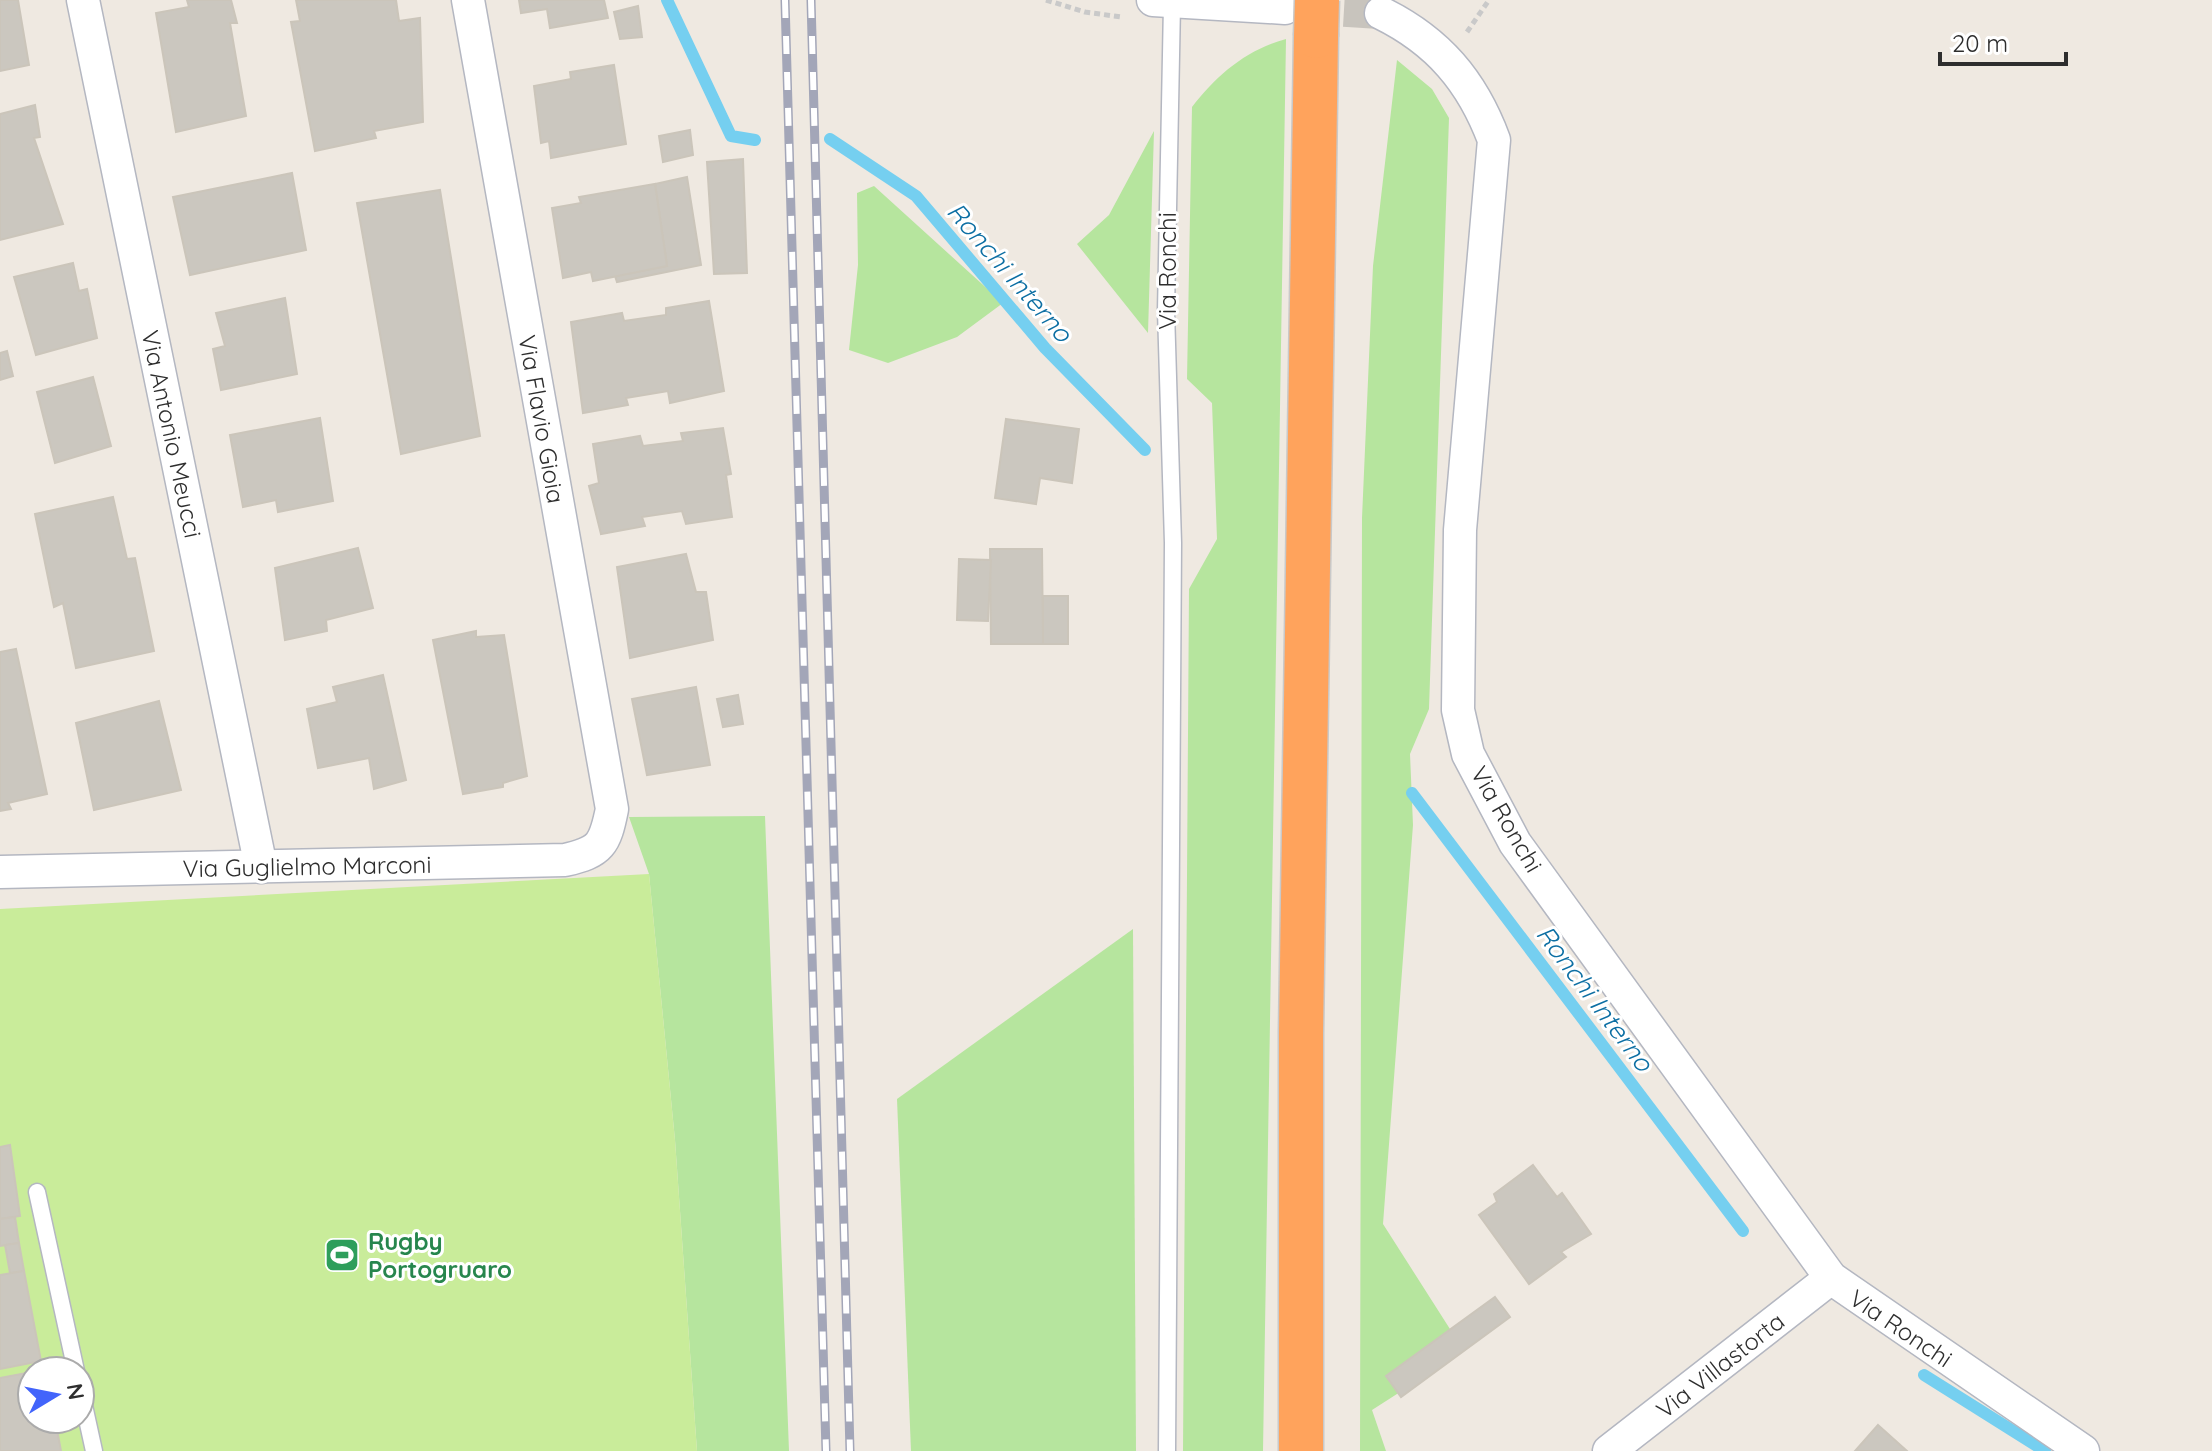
<svg xmlns="http://www.w3.org/2000/svg" width="2212" height="1451" viewBox="0 0 2212 1451" font-family="Quicksand,sans-serif">
<style>
.green{fill:#b6e59e}
.pitch{fill:#c9ec9a;fill-rule:evenodd}
.lines{fill:none;stroke-linecap:round;stroke-linejoin:round}
.stream{stroke:#75cff0;stroke-width:12}
.building{fill:#cbc7bf;stroke:#cbc5ba;stroke-width:2}
.street-tunnel{stroke:#c8c4bd;stroke-width:32;stroke-dasharray:32 16;stroke-linecap:butt}
.lane-casing{stroke:#b4b7c1;stroke-width:19}
.street-casing{stroke:#b4b7c1;stroke-width:35}
.highway-casing{stroke:#c9c9c9;stroke-width:47}
.path{stroke:#c9c9c9;stroke-width:5;stroke-dasharray:6 4;stroke-linecap:butt}
.lane{stroke:#fff;stroke-width:16}
.street{stroke:#fff;stroke-width:32}
.highway{stroke:#ffa35c;stroke-width:44}
.rail-casing{stroke:#a3a6b8;stroke-width:9}
.rail{stroke:#fff;stroke-width:6;stroke-dasharray:18;stroke-linecap:butt}
.highway-bridge-casing{stroke:#c9c9c9;stroke-width:47;stroke-linecap:butt}
.highway-bridge{stroke:#ffa35c;stroke-width:44}
.labels{text-anchor:middle;dominant-baseline:central;stroke-width:6;stroke-linejoin:round;paint-order:stroke}
.street-label{font-size:24px;fill:#2e2e2e;stroke:#fff}
.leisure-label{font-size:24px;font-weight:bold;fill:#27864d;stroke:#fff;text-anchor:start}
.water-label{font-size:26px;font-style:italic;fill:#0d6fa3;stroke:#fff}
</style>
<rect width="100%" height="100%" fill="#efe9e1"/>
<g class="green">
<path d="M1286 39 1263 1451H1183L1189 589 1217 539 1212 403 1187 379 1192 107C1217 75 1246 50 1286 39Z"/>
<polygon points="1397,60 1432,89 1449,118 1429,709 1410,754 1413,825 1383,1224 1464,1351 1372,1410 1386,1451 1360,1451 1362,518 1373,266"/>
<polygon points="1154,131 1148,333 1077,244 1109,215"/>
<polygon points="874,186 1003,303 957,337 888,363 849,350 858,265 857,193"/>
<polygon points="765,816 789,1451 697,1451 675,1140 649,874 629,817"/>
<polygon points="1133,929 1136,1451 911,1451 897,1099"/>
</g>
<path class="pitch" d="M649 874 675 1140 697 1451H0V909ZM32 1371H80V1419H32Z"/>
<g class="lines">
<g class="stream">
<polyline points="667,0 731,136 755,140"/>
<polyline points="830,139 916,196 1045,348 1145,450"/>
<polyline points="1412,793 1743,1231"/>
<polyline points="1924,1375 2045,1451"/>
</g>
</g>
<g class="building">
<polygon points="0,0 18,0 29,65 0,71"/>
<polygon points="187,0 231,0 237,23 230,23 246,116 176,132 156,13 189,7"/>
<polygon points="296,0 396,0 399,21 420,18 423,122 374,131 376,138 315,151 291,22 300,21"/>
<polygon points="519,0 604,0 608,18 550,28 547,9 521,13"/>
<polygon points="638,6 642,37 620,39 614,12"/>
<polygon points="614,65 626,144 551,158 549,141 541,143 534,86 571,79 570,72"/>
<polygon points="35,105 40,137 34,138 63,224 0,240 0,114"/>
<polygon points="690,130 693,155 663,162 659,136"/>
<polygon points="743,159 747,273 714,274 707,162"/>
<polygon points="292,173 306,250 190,275 173,197"/>
<polygon points="687,177 701,265 617,282 615,276 667,266 655,184"/>
<polygon points="655,184 667,266 593,281 591,272 563,278 552,208 581,203 579,197"/>
<polygon points="440,190 480,436 401,454 357,203"/>
<polygon points="73,263 79,291 87,289 97,338 36,355 14,277"/>
<polygon points="285,298 297,374 221,390 213,349 225,346 216,313"/>
<polygon points="709,301 724,391 670,403 668,391 626,398 628,405 583,413 571,322 622,313 624,321 666,315 666,308"/>
<polygon points="7,351 13,376 0,380 0,353"/>
<polygon points="93,377 111,446 55,463 37,392"/>
<polygon points="320,418 333,501 278,512 276,500 243,507 230,435"/>
<polygon points="1006,419 1079,429 1072,483 1040,478 1036,504 995,498"/>
<polygon points="723,428 731,474 726,475 732,517 686,524 682,511 642,517 645,526 601,534 589,486 599,483 593,444 640,436 643,446 683,441 681,433"/>
<polygon points="113,497 127,559 135,558 154,651 76,668 63,603 54,607 35,514"/>
<polygon points="358,548 373,608 326,620 327,631 285,640 275,568"/>
<polygon points="990,549 1042,549 1043,644 991,644"/>
<polygon points="686,554 696,592 706,592 713,640 630,658 617,567"/>
<polygon points="959,559 991,560 988,621 957,620"/>
<rect x="1043" y="596" width="25" height="48"/>
<polygon points="476,631 476,637 504,635 527,776 503,783 503,787 463,794 433,640"/>
<polygon points="16,649 47,794 8,803 11,809 0,811 0,652"/>
<polygon points="383,675 406,780 374,789 369,758 318,768 307,709 337,702 333,687"/>
<polygon points="696,687 710,765 647,775 632,699"/>
<polygon points="738,695 743,724 723,727 717,699"/>
<polygon points="159,701 181,790 94,810 76,723"/>
<polygon points="10,1145 20,1216 0,1219 0,1147"/>
<polygon points="1533,1165 1557,1197 1562,1193 1591,1234 1561,1252 1566,1257 1529,1284 1479,1215 1497,1202 1494,1194"/>
<polygon points="15,1217 19,1243 0,1246 0,1219"/>
<polygon points="19,1243 24,1271 10,1273 5,1245"/>
<polygon points="24,1271 41,1361 0,1369 0,1275"/>
<polygon points="1495,1297 1510,1317 1401,1397 1386,1376"/>
<polygon points="32,1372 32,1419 55,1419 61,1451 0,1451 0,1378"/>
<polygon points="1878,1425 1907,1451 1855,1451"/>
</g>
<g class="lines">
<polyline class="street-tunnel" points="1296,8 1381,13"/>
<g class="lane-casing">
<g id="lane">
<polyline points="37,1192 76,1371"/>
<polyline points="80,1387 94,1451"/>
<polyline points="1167,1451 1173,543 1166,311 1172,4"/>
</g>
</g>
<g class="street-casing">
<g id="street">
<polyline points="83,0 261,867"/>
<polyline points="1153,0 1285,8"/>
<path d="M1381 13C1438 41 1472 81 1494 140L1460 530 1458 710 1468 754 1515 843 1831 1278 2083 1451"/>
<path d="M0 872 565 860C601 852 605 844 612 809L468 0"/>
<polyline points="1609,1451 1831,1278"/>
</g>
</g>
<g class="highway-casing">
<polyline id="highway" points="1301,1451 1301,1033 1316,36"/>
</g>
<g class="path">
<polyline points="1046,0 1085,12 1121,17"/>
<polyline points="1467,32 1489,0"/>
</g>
<use href="#lane" class="lane"/>
<use href="#street" class="street"/>
<use href="#highway" class="highway"/>
<g class="rail-casing">
<g id="rail">
<polyline points="785,0 826,1451"/>
<polyline points="811,0 850,1451"/>
</g>
</g>
<use href="#rail" class="rail"/>
<g class="highway-bridge-casing">
<polyline id="highway-bridge" points="1316,36 1317,0"/>
</g>
<use href="#highway-bridge" class="highway-bridge"/>
</g>
<defs>
<g id="stadium-square" transform="scale(1.8)"><rect x="-9" y="-9" width="18" height="18" rx="4" fill="#2e9e5b" stroke="#fff"/><path d="M0-5a6.5 5 0 1 0 0 10a6.5 5 0 1 0 0-10ZM-3.5-1.8h7v3.6h-7Z" fill="#fff"/></g>
</defs>
<g fill-rule="evenodd">
<use href="#stadium-square" x="342" y="1255"/>
</g>
<g class="labels">
<g class="street-label">
<text transform="translate(1167 271) rotate(-90)">Via Ronchi</text>
<text transform="translate(542 419) rotate(80)">Via Flavio Gioia</text>
<text transform="translate(172 434) rotate(78)">Via Antonio Meucci</text>
<text transform="translate(1507 819) rotate(60)">Via Ronchi</text>
<text transform="translate(307 866) rotate(-1)">Via Guglielmo Marconi</text>
<text transform="translate(1901 1328) rotate(34)">Via Ronchi</text>
<text transform="translate(1720 1365) rotate(-38)">Via Villastorta</text>
</g>
<g class="leisure-label">
<text x="368" y="1241">Rugby<tspan x="368" dy="28">Portogruaro</tspan></text>
</g>
<g class="water-label">
<text transform="translate(1010 272) rotate(49)">Ronchi Interno</text>
<text transform="translate(1595 998) rotate(53)">Ronchi Interno</text>
</g>
</g>
<g transform="translate(56 1395) rotate(80)"><circle r="38" fill="#ffffff" stroke="#ababab" stroke-width="2"/>
<path d="M0-6L14 30L0 20L-14 30Z" fill="#4264fb"/>
<text y="-12" font-size="22" font-weight="bold" text-anchor="middle" fill="#2e2e2e">N</text>
</g>
<path d="M1940 52v12h126v-12" fill="none" stroke="#2e2e2e" stroke-width="4"/>
<text x="1952" y="52" font-size="24" fill="#2e2e2e" stroke="#ffffff" stroke-width="6" paint-order="stroke">20 m</text>
</svg>
